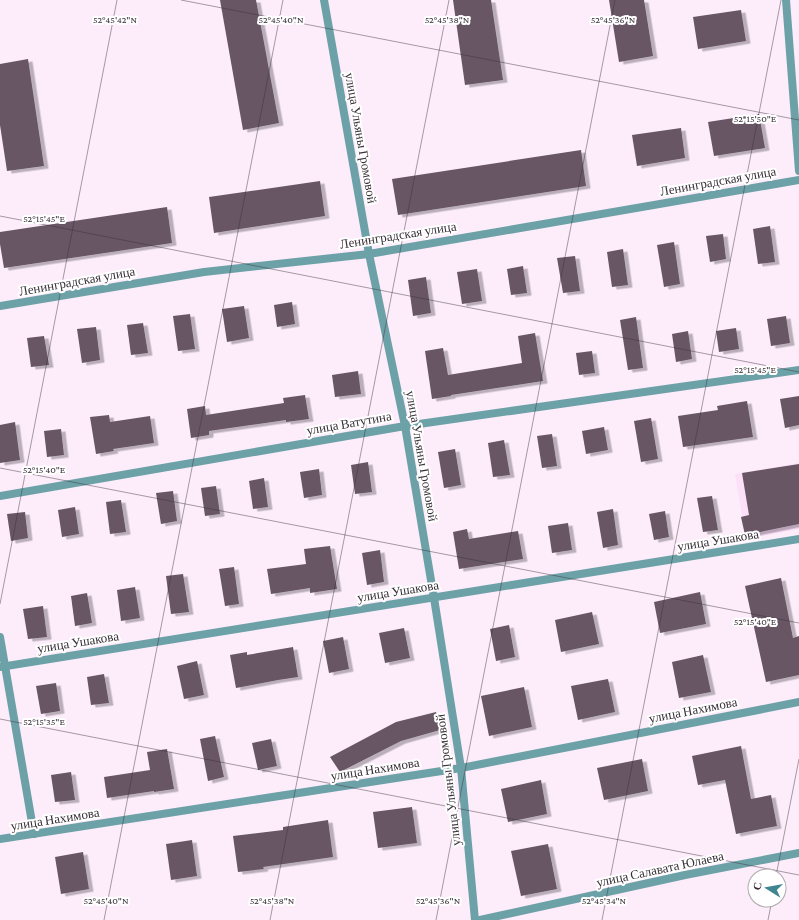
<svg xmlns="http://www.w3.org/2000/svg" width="799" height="920" viewBox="0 0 799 920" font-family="'Crimson Pro',serif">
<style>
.built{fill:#fbe0f8}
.building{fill:#675665;filter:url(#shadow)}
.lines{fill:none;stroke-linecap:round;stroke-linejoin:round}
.minor{stroke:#6da1a8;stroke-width:8}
.ticks{fill:none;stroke:#383037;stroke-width:1;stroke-opacity:0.45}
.labels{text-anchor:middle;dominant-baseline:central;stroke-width:4;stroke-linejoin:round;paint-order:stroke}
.street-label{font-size:13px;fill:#383037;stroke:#fff}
.ticks-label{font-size:10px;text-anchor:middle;fill:#383037;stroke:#fff;stroke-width:4;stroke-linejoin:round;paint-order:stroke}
</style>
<defs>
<filter id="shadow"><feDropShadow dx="4.5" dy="2.5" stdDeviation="0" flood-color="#0004"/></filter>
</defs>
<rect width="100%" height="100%" fill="#fdedfb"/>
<polygon class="built" points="799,463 799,529 746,539 735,474"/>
<g class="building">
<polygon points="220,0 256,0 279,123 243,130"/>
<polygon points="453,0 491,0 503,80 465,85"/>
<polygon points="609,0 644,0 653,56 619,62"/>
<polygon points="741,10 746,41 698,49 693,17"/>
<polygon points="28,59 44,166 7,171 0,125 0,64"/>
<polygon points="759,114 765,148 714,156 708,122"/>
<polygon points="681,128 685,158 637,166 632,135"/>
<polygon points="581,150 586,186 398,215 392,179"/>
<polygon points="320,181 325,216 214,233 209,197"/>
<polygon points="167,207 172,243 4,268 0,244 0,232"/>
<polygon points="770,226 775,262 758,264 753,229"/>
<polygon points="723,234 726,259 710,262 706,236"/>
<polygon points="674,242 680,284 664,287 657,245"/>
<polygon points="623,249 628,285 612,287 607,252"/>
<polygon points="575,256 580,291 563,293 557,258"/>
<polygon points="523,266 527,293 511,295 507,269"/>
<polygon points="477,269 482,301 462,304 457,272"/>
<polygon points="426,277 431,313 413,316 408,280"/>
<polygon points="292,302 295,324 277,327 274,305"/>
<polygon points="244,306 249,338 227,342 222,309"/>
<polygon points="190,314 195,349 178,351 173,316"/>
<polygon points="786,316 790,343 771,346 767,319"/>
<polygon points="636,317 643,368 628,370 620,320"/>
<polygon points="143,323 148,353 131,355 127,325"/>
<polygon points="96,327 100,360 82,363 77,329"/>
<polygon points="736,328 739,349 719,352 716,331"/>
<polygon points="688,331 692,359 676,362 672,334"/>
<polygon points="535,333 543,381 451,395 451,396 432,399 425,351 443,348 448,375 522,363 518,336"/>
<polygon points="44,336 49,365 31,367 27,338"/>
<polygon points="592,351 595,373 579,375 576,353"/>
<polygon points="358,371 361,394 335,397 332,375"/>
<polygon points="305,395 309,419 286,422 286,420 209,431 209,435 191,438 187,409 205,406 206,415 284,403 283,398"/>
<polygon points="799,396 799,425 785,428 780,399"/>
<polygon points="747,401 753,437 683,447 678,416 718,410 717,406"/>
<polygon points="109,415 110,422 150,416 154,443 113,449 114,451 96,454 90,417"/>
<polygon points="651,418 658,459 641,462 634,421"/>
<polygon points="15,422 20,460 0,463 0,425"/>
<polygon points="604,427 608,450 586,454 582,431"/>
<polygon points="61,429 64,455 47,457 44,431"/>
<polygon points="552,434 557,466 542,468 537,436"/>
<polygon points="504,440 510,475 493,477 488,443"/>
<polygon points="455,449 461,485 444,488 438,452"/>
<polygon points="368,462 372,492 355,494 351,465"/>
<polygon points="799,464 799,524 745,535 741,517 749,515 742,473"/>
<polygon points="319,469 322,495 304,498 300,472"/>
<polygon points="264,478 268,507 253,509 249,481"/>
<polygon points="216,486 220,514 205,516 201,488"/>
<polygon points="173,491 177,521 161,524 156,493"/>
<polygon points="712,496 718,530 703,532 697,498"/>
<polygon points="121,500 126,532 110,534 106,502"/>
<polygon points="75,507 79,534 62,537 58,510"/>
<polygon points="613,509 618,545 603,548 597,512"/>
<polygon points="665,511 669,537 654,540 649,514"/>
<polygon points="25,512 28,538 11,541 7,514"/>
<polygon points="568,523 572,550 552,553 548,526"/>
<polygon points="467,529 469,539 518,531 523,559 459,569 453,532"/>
<polygon points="330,546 337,589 310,593 310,588 271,594 267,569 306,564 304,549"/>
<polygon points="380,550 384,582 367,585 362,553"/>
<polygon points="234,567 239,604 225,606 219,569"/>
<polygon points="183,574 189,612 171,614 166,576"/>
<polygon points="781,578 793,638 799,636 799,675 766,682 745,586"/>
<polygon points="135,587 140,618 121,621 117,590"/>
<polygon points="700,592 706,624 660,633 654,602"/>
<polygon points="87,593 92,623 75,626 71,596"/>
<polygon points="43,606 47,637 28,639 23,609"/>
<polygon points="592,612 599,644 561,652 555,620"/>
<polygon points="509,625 515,657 496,661 490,629"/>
<polygon points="404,628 410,658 385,663 379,633"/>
<polygon points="343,637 349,669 329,673 323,641"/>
<polygon points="293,647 298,677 278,680 236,688 230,655 247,652 247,655"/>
<polygon points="703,655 711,692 679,698 672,662"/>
<polygon points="197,661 204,695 184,699 177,666"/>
<polygon points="104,674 109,703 91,705 87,677"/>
<polygon points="608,679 615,712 578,720 571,686"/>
<polygon points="56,683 60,711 41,714 36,686"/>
<polygon points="524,687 532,727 489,736 481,696"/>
<polygon points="436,712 440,730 401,741 340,772 330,757 396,722"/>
<polygon points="215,736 224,777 208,781 200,739"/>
<polygon points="271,739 277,766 258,770 252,743"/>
<polygon points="741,746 751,799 771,795 777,826 736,834 725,780 698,785 692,756"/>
<polygon points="167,749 174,789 154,792 154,791 107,798 104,777 150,770 147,752"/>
<polygon points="642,759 648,791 604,800 597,768"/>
<polygon points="71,772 75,800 55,802 51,775"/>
<polygon points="541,780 547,814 508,822 501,789"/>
<polygon points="412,807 417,843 378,848 373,812"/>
<polygon points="328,820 333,857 263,867 264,869 238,872 233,836 283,830 283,827"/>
<polygon points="192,840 197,876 171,880 166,844"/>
<polygon points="548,844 557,889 521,896 511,851"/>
<polygon points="83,852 89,889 61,894 55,857"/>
</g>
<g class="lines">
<g class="minor">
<polyline points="324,0 369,254 405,426 434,598 461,768 475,920"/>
<polyline points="786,0 799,171"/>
<polyline points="0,306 204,272 369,254 799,180"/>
<polyline points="0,496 405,426 799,370"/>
<polyline points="0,637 34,834"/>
<polyline points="0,667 799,539"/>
<polyline points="0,839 461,768 799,702"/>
<polyline points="480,920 685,875 799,853"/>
</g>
</g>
<path class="ticks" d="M181 0 799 120M0 216 799 372M0 468 799 623M0 604 117 0M0 719 799 875M776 876 799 759M104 920 283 0M270 920 449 0M436 920 615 0M602 920 781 0M768 920 772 900"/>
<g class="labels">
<g class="street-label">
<text transform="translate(361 138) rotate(80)">улица Ульяны Громовой</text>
<text transform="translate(718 181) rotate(-10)">Ленинградская улица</text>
<text transform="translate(398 235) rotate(-9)">Ленинградская улица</text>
<text transform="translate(77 281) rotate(-10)">Ленинградская улица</text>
<text transform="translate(349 423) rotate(-10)">улица Ватутина</text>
<text transform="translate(422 456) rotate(80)">улица Ульяны Громовой</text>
<text transform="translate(718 540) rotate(-9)">улица Ушакова</text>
<text transform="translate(398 591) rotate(-9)">улица Ушакова</text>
<text transform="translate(78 642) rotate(-9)">улица Ушакова</text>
<text transform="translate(693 710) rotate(-11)">улица Нахимова</text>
<text transform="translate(375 769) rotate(-9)">улица Нахимова</text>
<text transform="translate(448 780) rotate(-97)">улица Ульяны Громовой</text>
<text transform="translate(55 819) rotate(-9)">улица Нахимова</text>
<text transform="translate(660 869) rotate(-12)">улица Салавата Юлаева</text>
</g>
</g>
<g class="ticks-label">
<text x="115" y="23">52°45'42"N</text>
<text x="281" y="23">52°45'40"N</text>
<text x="447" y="23">52°45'38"N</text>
<text x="613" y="23">52°45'36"N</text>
<text x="755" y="122">52°15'50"E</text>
<text x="44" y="222">52°15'45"E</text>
<text x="755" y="373">52°15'45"E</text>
<text x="44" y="473">52°15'40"E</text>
<text x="755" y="625">52°15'40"E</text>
<text x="44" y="725">52°15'35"E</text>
<text x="106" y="904">52°45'40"N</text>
<text x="272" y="904">52°45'38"N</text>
<text x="438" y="904">52°45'36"N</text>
<text x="604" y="904">52°45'34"N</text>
</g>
<g transform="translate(767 888) rotate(281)"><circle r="19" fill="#ffffff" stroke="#afacaf"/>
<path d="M0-3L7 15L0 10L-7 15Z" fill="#408690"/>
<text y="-6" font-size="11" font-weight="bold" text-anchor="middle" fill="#383037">С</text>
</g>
</svg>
